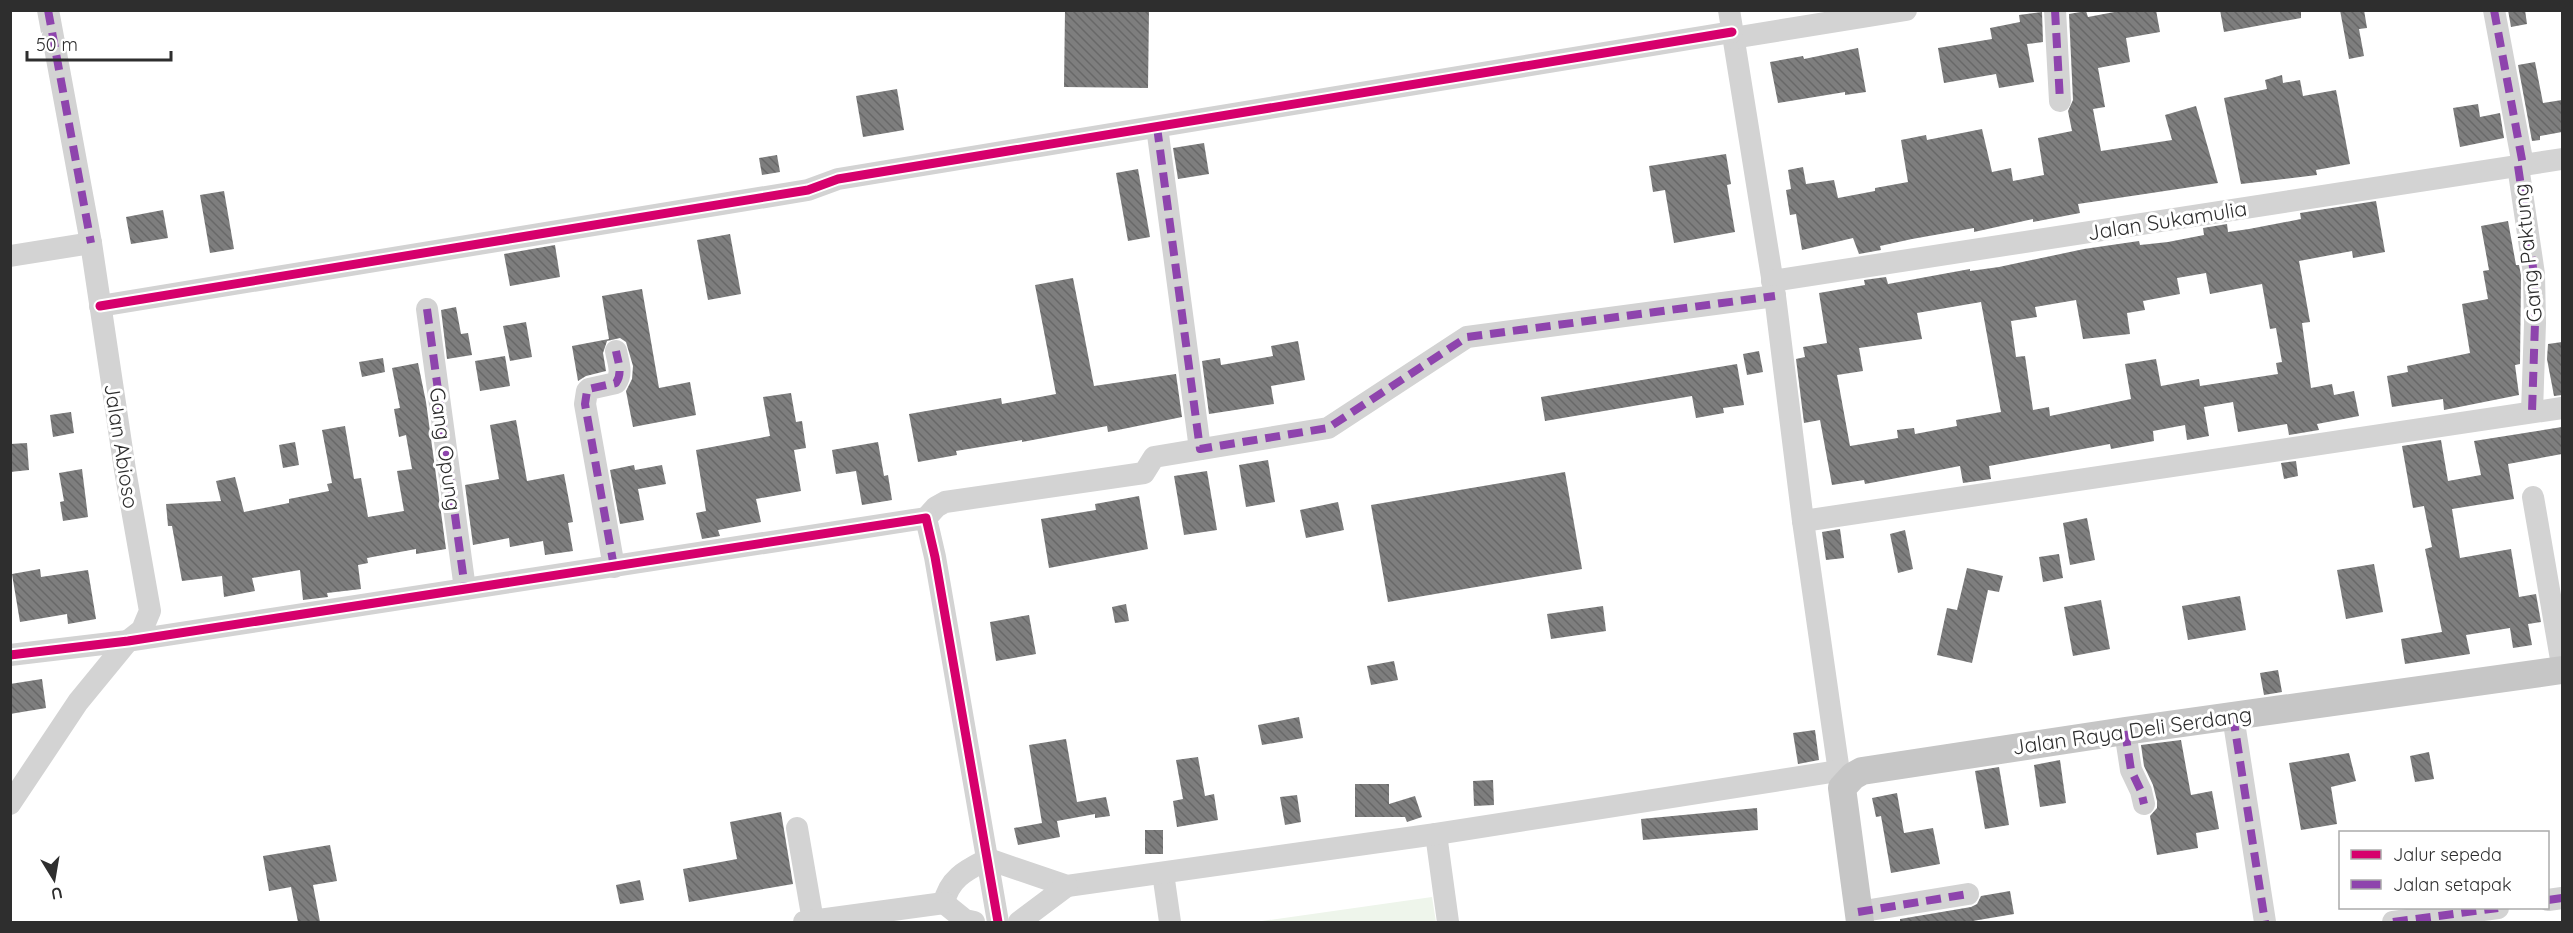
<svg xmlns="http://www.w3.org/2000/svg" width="2573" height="933" viewBox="0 0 2573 933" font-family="Quicksand,sans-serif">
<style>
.green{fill:#eef5eb}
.building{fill:url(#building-back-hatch);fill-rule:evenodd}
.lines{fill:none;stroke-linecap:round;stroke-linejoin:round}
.minor{stroke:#d3d3d3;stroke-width:22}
.major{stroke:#c6c6c6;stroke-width:28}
.quiet{stroke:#8e44ad;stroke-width:8;stroke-dasharray:15 8;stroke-linecap:butt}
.cycleway-casing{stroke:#fff;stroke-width:13}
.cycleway{stroke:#d6006c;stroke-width:9}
.labels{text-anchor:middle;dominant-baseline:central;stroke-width:6;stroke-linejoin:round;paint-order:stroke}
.street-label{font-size:21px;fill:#2e2e2e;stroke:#fff}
</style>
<defs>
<pattern id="building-back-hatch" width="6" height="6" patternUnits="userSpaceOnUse" patternTransform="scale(1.5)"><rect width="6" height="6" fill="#7e7e7e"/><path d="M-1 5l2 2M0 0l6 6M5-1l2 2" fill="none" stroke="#686868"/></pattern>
</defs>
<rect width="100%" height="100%" fill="#fff"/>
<polygon class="green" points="1432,897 1436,922 1255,922"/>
<g class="building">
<polygon points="1065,10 1149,10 1148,88 1064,87"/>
<polygon points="2125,10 2156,10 2160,32 2126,38 2130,62 2098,68 2105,107 2093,109 2101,151 2172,140 2165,115 2196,106 2218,183 2078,204 2080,213 2033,222 2033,219 1974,232 1974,228 1912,239 1880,246 1881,250 1859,254 1853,238 1802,250 1796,214 1790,215 1786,190 1791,189 1788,170 1803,167 1806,184 1834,180 1838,198 1875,191 1875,188 1908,182 1901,140 1926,135 1927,140 1982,129 1992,172 2011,168 2013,181 2044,175 2038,138 2072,131 2068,111 2073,100 2069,14 2086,11 2088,17"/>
<polygon points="2220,10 2301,10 2301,18 2224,32"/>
<polygon points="2340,10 2364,10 2367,28 2359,29 2364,56 2349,59"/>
<polygon points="2508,10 2525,10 2527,24 2511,27"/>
<polygon points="2042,12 2043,42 2027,44 2034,82 1999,88 1996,74 1944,83 1938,48 1992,39 1990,28 2020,22 2019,15"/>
<polygon points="1858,48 1866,92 1845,95 1845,92 1778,103 1770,62 1803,56 1804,59"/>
<polygon points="2535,62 2543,103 2562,100 2562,132 2540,136 2540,140 2532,141 2518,65"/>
<polygon points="2282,75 2283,83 2300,80 2303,96 2336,90 2350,164 2316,170 2317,175 2241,184 2224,98 2267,89 2265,80"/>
<polygon points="897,89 904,130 863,137 856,96"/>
<polygon points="2478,104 2480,117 2500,113 2504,138 2460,147 2453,108"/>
<polygon points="1204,143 1209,174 1178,179 1173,148"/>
<polygon points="1726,154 1731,184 1727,185 1735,232 1674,243 1665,190 1653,192 1649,166"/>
<polygon points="777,155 780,172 762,175 759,158"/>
<polygon points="1138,169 1150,237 1128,241 1116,173"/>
<polygon points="224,191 234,249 210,253 200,195"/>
<path d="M2376 201 2385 252 2353 258 2352 251 2299 261 2310 322 2302 323 2311 388 2332 384 2334 395 2354 391 2359 416 2317 424 2319 430 2289 435 2287 424 2238 432 2233 402 2204 407 2209 436 2187 440 2185 425 2153 431 2154 441 2111 449 2110 444 1989 466 1991 479 1963 483 1960 466 1865 484 1864 480 1832 485 1820 420 1804 423 1796 359 1805 357 1803 347 1827 343 1819 293 1865 285 1864 280 1886 277 1888 284 1970 269V271L1999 267 2084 249 2139 241 2140 245 2168 242 2204 235 2203 228 2227 224 2228 232 2249 229 2301 219 2300 213ZM2206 273 2210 294 2262 284 2270 329 2276 328 2282 362 2276 363 2278 374 2200 386 2199 379 2161 386 2156 359 2125 364 2131 399 2050 416 2049 407 2033 410 2025 356 2016 357 2011 321 2037 317 2035 307 2076 300 2083 339 2130 334 2127 313 2145 310 2143 301 2180 294 2177 278ZM1981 302 2001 412 1956 420 1957 426 1915 434 1914 428 1897 430 1898 438 1850 446 1837 375 1863 371 1859 348 1922 339 1917 313Z"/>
<polygon points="163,210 168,238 131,244 126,217"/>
<polygon points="2508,221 2516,265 2519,265 2521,275 2520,364 2515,365 2519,395 2444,410 2443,399 2392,407 2387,376 2408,372 2407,366 2470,353 2462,304 2488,299 2483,271 2489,270 2481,226"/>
<polygon points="730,234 741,294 708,300 697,240"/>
<polygon points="555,245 560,277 510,286 504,254"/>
<polygon points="1073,278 1094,386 1176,374 1182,417 1108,432 1107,426 1022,442 1022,440 956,451 957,455 918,462 909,414 1001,398 1002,404 1056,394 1035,285"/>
<polygon points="642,289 659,388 690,382 696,415 633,427 626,391 632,379 633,366 626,342 620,338 607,341 603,353 606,371 586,376 578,381 572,346 609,339 602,296"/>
<polygon points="456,307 461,334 468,333 472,355 447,359 441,310"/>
<polygon points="526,322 532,357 510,361 503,326"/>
<polygon points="1298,341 1305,380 1271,386 1274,404 1209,414 1202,361 1220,358 1221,365 1273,356 1271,346"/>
<polygon points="2562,342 2562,395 2554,396 2547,359 2548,344"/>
<polygon points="1759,351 1763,372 1747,375 1743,354"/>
<polygon points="505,356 510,386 480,391 475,361"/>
<polygon points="383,358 385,372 362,377 359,362"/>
<polygon points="418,363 426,402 446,549 416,554 416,549 367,558 368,563 358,565 361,589 327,593 328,597 303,600 300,570 252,578 255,591 224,597 222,576 182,581 172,526 168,526 166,504 221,501 216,481 235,477 244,512 289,503 289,499 329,491 327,484 332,483 322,430 345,426 354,479 361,478 368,517 404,511 397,471 412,469 406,435 399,437 394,409 400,408 392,368"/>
<polygon points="1737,364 1744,405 1723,408 1724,413 1696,418 1692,396 1545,421 1541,397"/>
<polygon points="791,393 796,422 802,421 806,448 794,450 801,491 756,499 761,522 718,530 720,536 702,539 696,513 706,511 696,450 770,436 763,397"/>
<polygon points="71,412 74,433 53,437 50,415"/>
<polygon points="516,420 527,481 564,474 573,522 568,523 573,551 545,555 543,541 510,547 509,538 473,545 465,485 499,479 490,425"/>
<polygon points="2562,427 2562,454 2508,464 2514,499 2452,509 2460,558 2511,549 2519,597 2536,594 2541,622 2528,624 2532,645 2513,648 2510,628 2466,635 2470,654 2405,664 2401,639 2442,632 2425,549 2432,547 2424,506 2413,508 2402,446 2441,440 2448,481 2481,475 2474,441"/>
<polygon points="295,442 299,465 283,468 279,445"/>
<polygon points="878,442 884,476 888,475 892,500 862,505 856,471 836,474 832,450"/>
<polygon points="27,443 29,470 10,472 10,444"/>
<polygon points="1268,460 1275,502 1246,507 1239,465"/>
<polygon points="2296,461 2298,476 2284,479 2281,463"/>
<polygon points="634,465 635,470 662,465 666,484 638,489 644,520 620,524 610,470"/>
<polygon points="82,469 88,517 63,521 60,502 64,501 59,473"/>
<polygon points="1207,471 1217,530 1184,535 1174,476"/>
<polygon points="1565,472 1582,569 1388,602 1371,505"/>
<polygon points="1139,496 1148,549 1049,568 1041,519 1096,510 1095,504"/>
<polygon points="1338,502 1344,530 1306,538 1300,510"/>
<polygon points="2087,518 2095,560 2070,565 2063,523"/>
<polygon points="1840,529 1844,558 1826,560 1822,532"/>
<polygon points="1905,530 1913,569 1898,573 1890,534"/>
<polygon points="2059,554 2063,578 2043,582 2039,557"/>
<polygon points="2374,564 2383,612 2346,619 2337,570"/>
<polygon points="1967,568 2003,576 1999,592 1988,590 1972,663 1937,655 1947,608 1957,610"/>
<polygon points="40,569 41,577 88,570 96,619 68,624 67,614 20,622 12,574"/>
<polygon points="2240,596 2246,630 2188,640 2182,606"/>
<polygon points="2101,600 2110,649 2073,656 2064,607"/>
<polygon points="1126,604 1129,621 1115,623 1112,607"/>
<polygon points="1603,606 1606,631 1551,639 1547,614"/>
<polygon points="1029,615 1036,654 996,661 990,622"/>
<polygon points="1394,661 1398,680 1371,685 1367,666"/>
<polygon points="2278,670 2282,692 2264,695 2260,673"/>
<polygon points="42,679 46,708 10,714 10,684"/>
<polygon points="1299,717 1303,738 1262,745 1258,725"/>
<polygon points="1815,730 1819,760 1798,764 1793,733"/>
<polygon points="1066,739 1077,802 1106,797 1110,816 1095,818 1095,814 1057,821 1060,837 1018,845 1014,828 1042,823 1029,745"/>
<polygon points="2181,740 2191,795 2212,791 2219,829 2196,833 2198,848 2157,855 2150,816 2157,808 2157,801 2153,785 2144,766 2141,745"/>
<polygon points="2429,752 2434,779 2415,782 2410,756"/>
<polygon points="2349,753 2356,781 2331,787 2337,824 2301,830 2289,763"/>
<polygon points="1198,757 1205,796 1214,794 1218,820 1177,827 1173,801 1183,799 1176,760"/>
<polygon points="2060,760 2066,803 2040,807 2034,765"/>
<polygon points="1999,767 2009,825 1985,829 1975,771"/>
<polygon points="1493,780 1494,805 1474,806 1473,781"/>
<polygon points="1355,784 1389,784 1389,804 1415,796 1422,817 1407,822 1405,817 1355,817"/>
<polygon points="1897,793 1904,833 1933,828 1940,864 1891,873 1881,816 1876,817 1872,798"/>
<polygon points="1297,795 1301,822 1285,825 1280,797"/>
<polygon points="1757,808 1758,830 1643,840 1641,819"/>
<polygon points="781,812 793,884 689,902 683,869 737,859 730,822"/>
<rect x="1145" y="830" width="18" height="24"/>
<polygon points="330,845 337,881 313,885 320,922 298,922 291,887 269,891 263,856"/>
<polygon points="640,880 644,900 620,904 616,885"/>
<polygon points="2010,891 2014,914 1967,922 1900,922 1900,919 1971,907 1977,904 1981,896"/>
</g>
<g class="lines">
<g class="minor">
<polyline points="1729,10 1775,296 1803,521 1841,786"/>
<polyline points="2055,10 2060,101"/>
<polyline points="2494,10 2523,165"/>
<polyline points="1733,38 1906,10"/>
<polyline points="1157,127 1200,449"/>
<polyline points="2518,166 2534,274 2535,323 2532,412"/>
<polyline points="10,256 91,243"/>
<polyline points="1772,281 2562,159"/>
<polyline points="100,306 808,190 838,179 1732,32"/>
<polyline points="427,309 465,589"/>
<polyline points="2533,497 2562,665"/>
<polyline points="926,518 936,507 945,502 1144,473 1154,457 1328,428 1467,337 1775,296"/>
<polyline points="1803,521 2562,408"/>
<path d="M614 567 585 404 587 391 589 389 616 383C623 373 618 362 616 351"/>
<polyline points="10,655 128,641 926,518 935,557 998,922"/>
<polyline points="2233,716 2265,922"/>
<polyline points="2125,731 2131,770 2141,791 2144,804"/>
<polyline points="10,804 78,702 128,641 142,630 150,611 125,470 91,243 48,10"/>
<polyline points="797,828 813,921"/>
<polyline points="1436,834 1448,922"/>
<polyline points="1163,873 1170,922"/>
<polyline points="2548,900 2562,898"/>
<path d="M944 903C949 878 967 870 988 859L1067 886 1436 834 1838 771"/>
<polyline points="944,903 965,920 974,922"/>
<polyline points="1858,912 1968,894"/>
<polyline points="804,922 944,903"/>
<polyline points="1019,922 1067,886"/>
<polyline points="2393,922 2498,908"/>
</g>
<polyline class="major" points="1860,922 1842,788 1853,776 1862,771 2125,731 2562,670"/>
<g class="quiet">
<polyline points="48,10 91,243"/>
<polyline points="2055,10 2060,101"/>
<polyline points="2494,10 2523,165"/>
<polyline points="1157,127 1200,449 1328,428 1467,337 1775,296"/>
<polyline points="2518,166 2534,274 2535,323 2532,412"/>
<polyline points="427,309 465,589"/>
<path d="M614 567 585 404 587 391 589 389 616 383C623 373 618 362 616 351"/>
<polyline points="2233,716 2265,922"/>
<polyline points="2125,731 2131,770 2141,791 2144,804"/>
<polyline points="2548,900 2562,898"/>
<polyline points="1858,912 1968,894"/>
<polyline points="2393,922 2498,908"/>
</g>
<g class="cycleway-casing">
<g id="cycleway">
<polyline points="100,306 808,190 838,179 1732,32"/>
<polyline points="10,655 128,641 926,518 935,557 998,922"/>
</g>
</g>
<use href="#cycleway" class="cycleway"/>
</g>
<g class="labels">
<g class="street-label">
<text transform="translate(2167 220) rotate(-9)">Jalan Sukamulia</text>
<text transform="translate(2527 253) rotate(-96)">Gang Paktung</text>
<text transform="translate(122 446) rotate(81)">Jalan Abioso</text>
<text transform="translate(446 449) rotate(82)">Gang Opung</text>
<text transform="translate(2132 730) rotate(-8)">Jalan Raya Deli Serdang</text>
</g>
</g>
<rect width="2573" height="933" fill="none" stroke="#2e2e2e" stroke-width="24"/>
<rect x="2339" y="831" width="210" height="78" fill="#ffffff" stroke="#ababab" stroke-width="1.5"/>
<rect x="2351" y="850" width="30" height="9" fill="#d6006c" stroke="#ababab" stroke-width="1.5"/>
<text x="2393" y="861" font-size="18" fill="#2e2e2e">Jalur sepeda</text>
<rect x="2351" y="880" width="30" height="9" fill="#8e44ad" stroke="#ababab" stroke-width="1.5"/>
<text x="2393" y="891" font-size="18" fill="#2e2e2e">Jalan setapak</text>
<g transform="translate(54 879) rotate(169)" stroke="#ffffff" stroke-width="4.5" paint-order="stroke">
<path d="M0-4.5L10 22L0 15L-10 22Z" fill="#2e2e2e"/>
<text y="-9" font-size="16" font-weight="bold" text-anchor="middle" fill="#2e2e2e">U</text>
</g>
<path d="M27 51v9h144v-9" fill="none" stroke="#2e2e2e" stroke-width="3"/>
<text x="36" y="51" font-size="18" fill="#2e2e2e" stroke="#ffffff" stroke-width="4.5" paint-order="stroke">50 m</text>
</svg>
